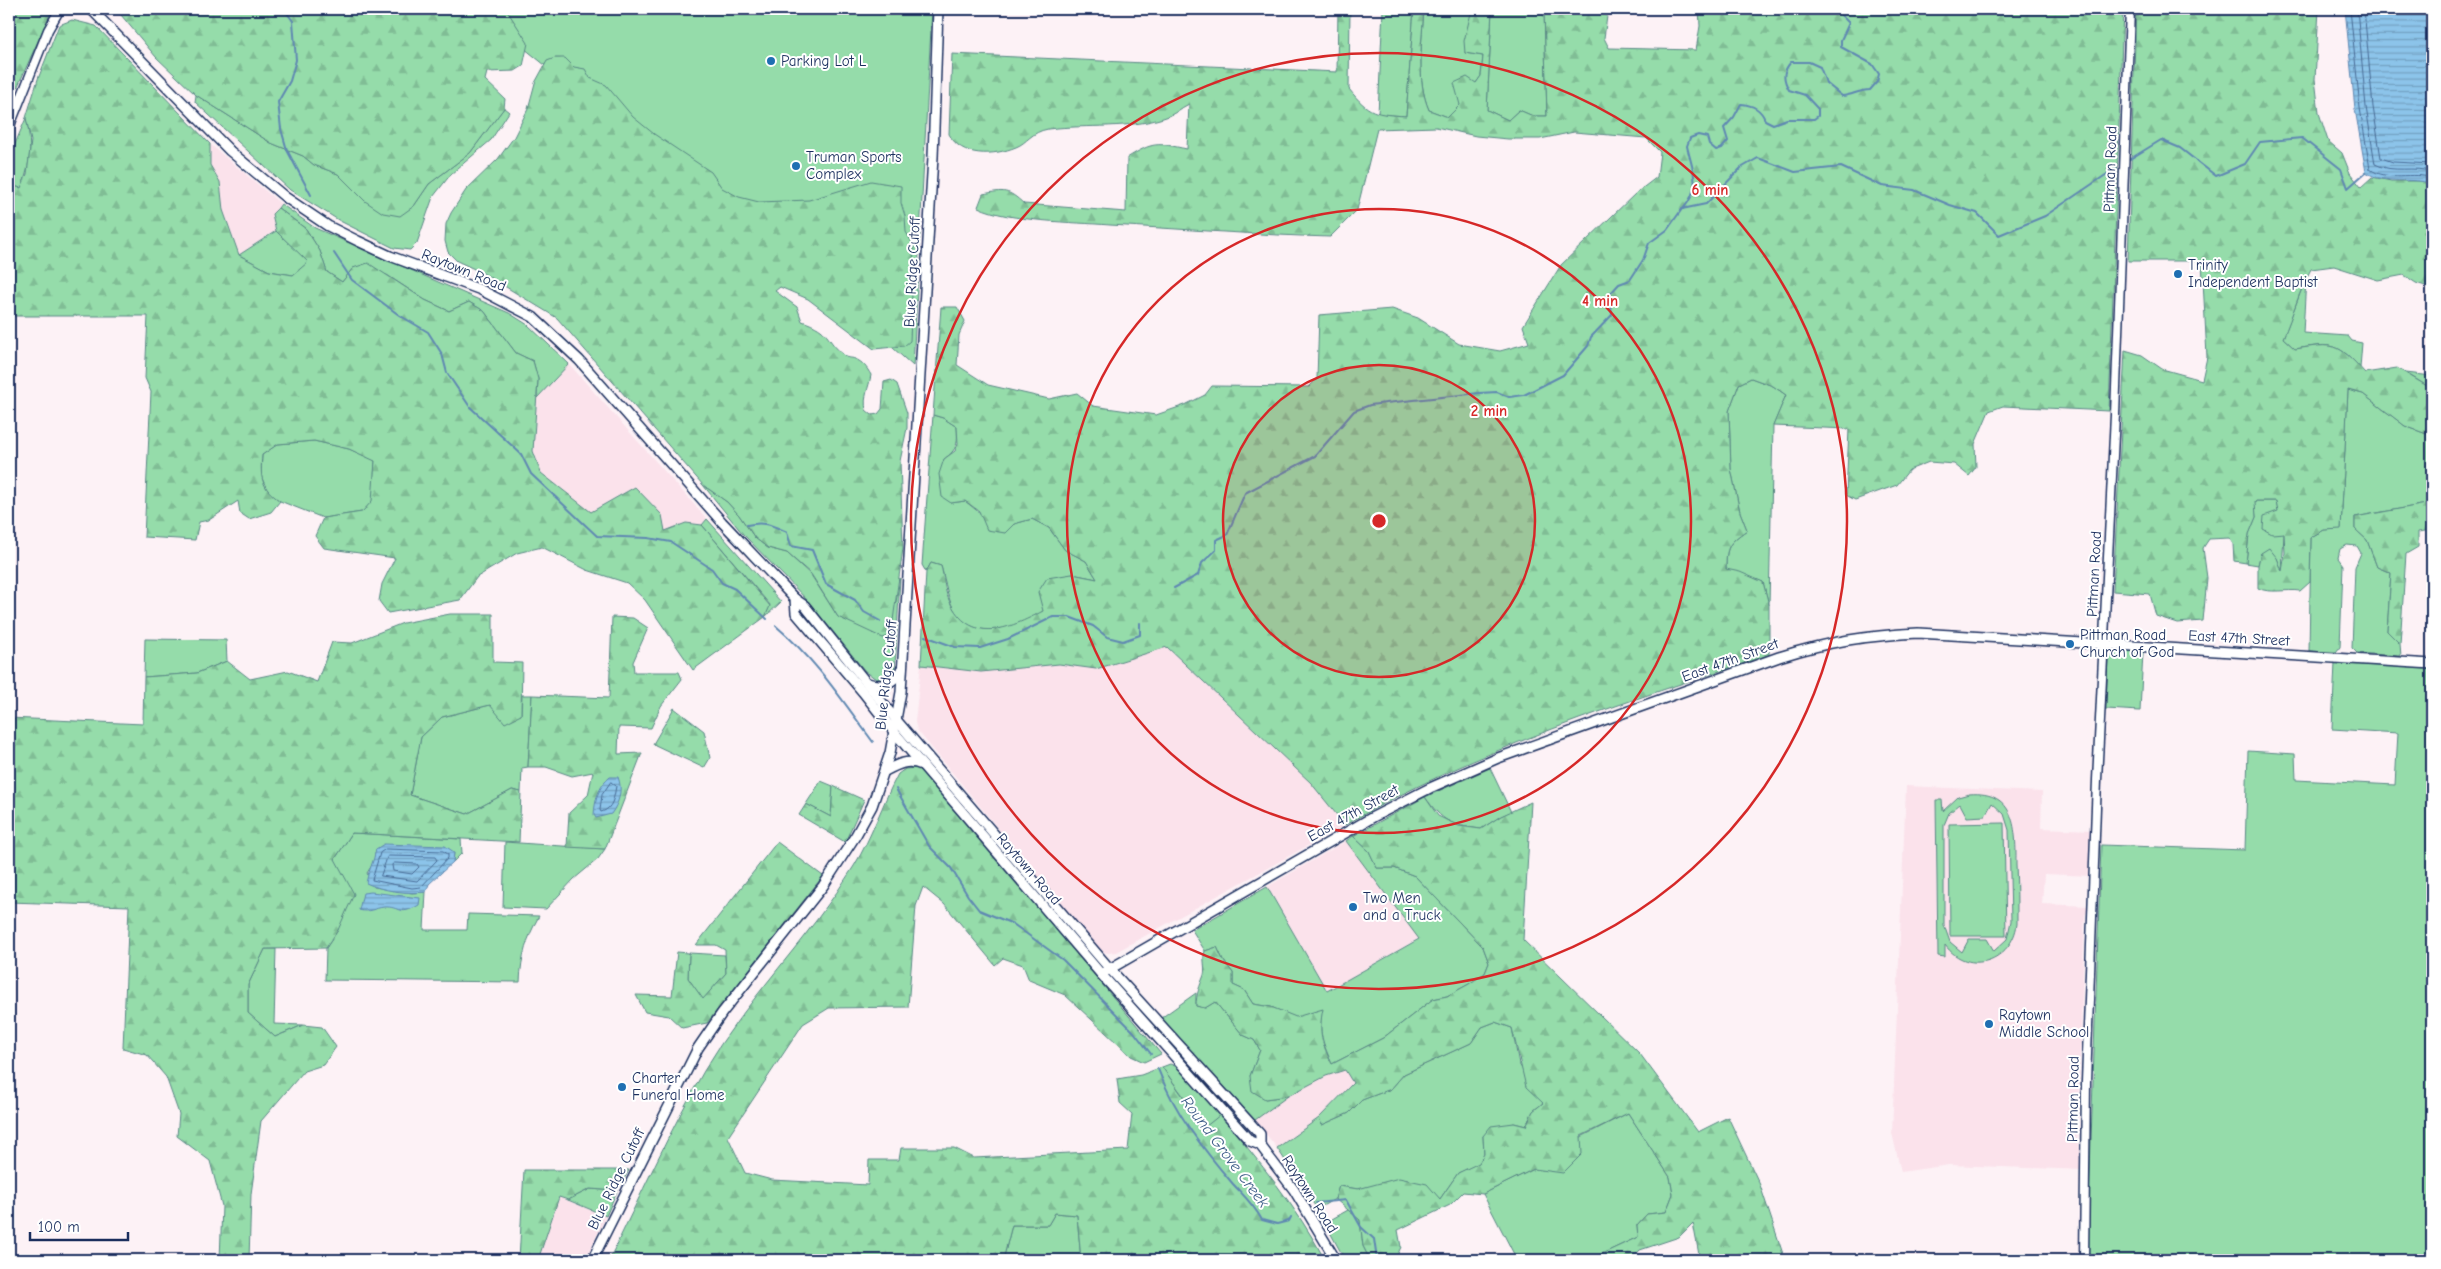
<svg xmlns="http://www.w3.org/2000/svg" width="2441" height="1269" viewBox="0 0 2441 1269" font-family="'Comic Neue',sans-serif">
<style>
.built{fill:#fbe2eb}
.grass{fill:#95dcaa;stroke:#588684;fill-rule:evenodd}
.forest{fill:url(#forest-firs);stroke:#588684}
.water{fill:url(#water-rules);stroke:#5f88b2}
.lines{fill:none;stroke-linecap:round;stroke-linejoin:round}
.shore{stroke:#486b96;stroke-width:1}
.stream{stroke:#5f88b2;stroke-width:2}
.tertiary-casing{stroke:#1b2f5e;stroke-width:11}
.secondary-casing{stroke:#1b2f5e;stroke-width:12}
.tertiary{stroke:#fff;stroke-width:8}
.secondary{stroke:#fff;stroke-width:9}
.ring{fill:none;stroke:#d62828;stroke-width:2.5}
.poi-dot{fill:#1f6fb2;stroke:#fff;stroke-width:2}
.labels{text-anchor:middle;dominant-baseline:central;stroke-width:4;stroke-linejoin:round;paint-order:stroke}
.poi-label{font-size:15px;fill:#1b2f5e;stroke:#fff;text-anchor:start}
.street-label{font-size:15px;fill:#1b2f5e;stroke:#fff}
.water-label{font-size:16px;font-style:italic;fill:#3d5c88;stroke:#fff}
.centre{fill:#d62828;stroke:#fff;stroke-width:2.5}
.ring-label{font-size:15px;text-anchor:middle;font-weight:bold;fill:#d62828;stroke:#fff;stroke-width:4;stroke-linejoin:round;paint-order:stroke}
</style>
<defs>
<pattern id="forest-firs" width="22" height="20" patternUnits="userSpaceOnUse" patternTransform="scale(1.25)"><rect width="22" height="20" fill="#95dcaa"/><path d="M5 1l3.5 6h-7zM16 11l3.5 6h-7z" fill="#80bd95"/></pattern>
<pattern id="water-rules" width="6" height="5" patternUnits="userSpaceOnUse" patternTransform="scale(1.25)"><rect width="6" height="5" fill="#8cc4ea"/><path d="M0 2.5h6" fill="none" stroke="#72a0c1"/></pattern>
</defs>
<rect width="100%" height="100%" fill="#fdf2f6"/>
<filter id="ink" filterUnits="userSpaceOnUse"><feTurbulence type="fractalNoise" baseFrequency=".02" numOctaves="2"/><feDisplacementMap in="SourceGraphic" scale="10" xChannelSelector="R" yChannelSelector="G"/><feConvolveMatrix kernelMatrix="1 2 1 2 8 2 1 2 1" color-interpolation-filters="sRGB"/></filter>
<g filter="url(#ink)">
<g class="built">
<polygon points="210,144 281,204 272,214 276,231 239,255 223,210 220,182 210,165"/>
<polygon points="569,364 707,519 702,525 686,523 665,531 635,487 591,512 541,473 533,451 537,398"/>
<polygon points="1167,647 1311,783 1345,825 1116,952 1107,953 1098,950 917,730 915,722 921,665 981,672 1059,664 1096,669"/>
<polygon points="1906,786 2042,792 2041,828 2093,830 2092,876 2044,874 2042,904 2090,906 2085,915 2077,1140 2083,1170 1949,1165 1901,1172 1892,1133"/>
<polygon points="1346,841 1420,938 1327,991 1267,887"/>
<polygon points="1345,1070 1353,1083 1319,1118 1277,1148 1255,1120 1288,1096 1326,1076"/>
<polygon points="559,1197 606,1216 585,1260 538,1260"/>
</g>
<g class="grass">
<polygon points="476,9 932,9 913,366 893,348"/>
<polygon points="1383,9 1414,9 1406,116 1378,114"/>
<path d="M1424 9H1472L1465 53 1483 56 1481 76 1460 105 1448 117 1429 110C1416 80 1422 40 1424 9Z"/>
<polygon points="1492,9 1544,9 1547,116 1533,116 1519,110 1508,120 1487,110"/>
<polygon points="196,95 271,143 303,156 314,165 338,174 365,201 414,206 429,184 470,153 504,108 509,112 491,140 451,174 433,197 417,243 410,250 394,248 340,221 290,190 195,102"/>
<path d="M26 118C32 143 31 165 21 188L9 185V158Z"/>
<polygon points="281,204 315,228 509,313 528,325 569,364 537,398 538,379 533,361 516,353 484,311 469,302 449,311 425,300 387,275 353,268 342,282 327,272 320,251 306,229 278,208"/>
<polygon points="276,231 309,262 293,275 269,271 239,255"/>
<path d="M2306 278 2303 333 2348 336 2352 341 2362 343 2360 368C2336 340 2328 344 2295 349L2283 338Z"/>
<polygon points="2406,373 2432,376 2432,389"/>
<path d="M1751 378 1773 386 1786 395 1773 426 1769 605 1763 582 1726 570C1726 547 1728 543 1747 530L1740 512 1731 469 1729 411 1739 384Z"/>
<polygon points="2348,390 2363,394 2405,426 2432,436 2432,503 2355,517 2355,529 2367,540 2377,567 2391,573 2387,631 2400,644 2401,656 2357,653 2352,648 2355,567 2361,553 2357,546 2347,545 2340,549 2338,558 2343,565 2340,647 2336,652 2309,651 2311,537 2324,530 2341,528"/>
<path d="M933 415 943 418 957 427C958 443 958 449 944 459L951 503 965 501 1005 533 1014 524 1032 519 1049 528 1065 550 1086 561 1097 579 1072 574C1063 585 1054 602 1043 611 1021 629 976 642 956 613 947 599 946 583 941 566L931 563 926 572 922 565Z"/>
<polygon points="314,441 349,449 375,460 373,501 362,512 323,518 280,501 268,492 261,476 262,455 278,444"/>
<polygon points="703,485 727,502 739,515 755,538 768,548 787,553 811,575 838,617 860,626 896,602 900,578 895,667 887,677 876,679 865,671 809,602 743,534"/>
<polygon points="2254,501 2276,501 2284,533 2282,572 2277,558 2261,553 2258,565 2246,563 2249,534 2256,517"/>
<polygon points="707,519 781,602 765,617 770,605 702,525"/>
<polygon points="145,639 226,640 227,661 197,673 144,677"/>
<polygon points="2114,650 2143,652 2140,711 2106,709 2108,654"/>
<polygon points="2335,663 2432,669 2432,1260 2087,1260 2101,845 2245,850 2248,751 2295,754 2296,780 2395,785 2398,733 2332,729"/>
<polygon points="522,695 532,695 528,767 522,768 521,792 512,790 467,814 410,795 421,737 442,717 490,705 521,715"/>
<path d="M1490 768 1511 812 1501 816 1481 829C1450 825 1443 822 1425 797Z"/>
<polygon points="821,781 833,786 831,817 806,804"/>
<path d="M1969 794C2017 790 2016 831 2016 865 2017 885 2017 904 2017 924 2012 961 1969 977 1945 945V957L1938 956 1936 800H1942L1943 811 1958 797ZM1992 803 2004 814 2009 830 2011 921 2007 939 1994 951 1987 939H1969L1962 952 1950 942 1944 925V825L1949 813 1960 804 1967 817 1985 816Z"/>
<polygon points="2004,823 2006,936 1950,936 1949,824"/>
<path d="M352 833 461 839 462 853 453 862 454 852 376 849 374 862 367 873 374 887 412 893 426 892 424 930H467L468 914 539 916C527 938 521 956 520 982L325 980 326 948 338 930 335 859Z"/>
<path d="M1353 836 1369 851 1377 868H1394L1415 876 1483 947 1489 963 1485 973 1469 984 1447 996 1433 999 1383 1038 1332 1064C1323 1043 1318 1033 1322 1010L1296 1018 1271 1007 1253 1004 1244 990 1233 985V973L1223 960 1217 947 1205 951 1192 930 1267 887 1327 991 1419 939 1346 841Z"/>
<polygon points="505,842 605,849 598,859 574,879 546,909 503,907"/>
<polygon points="265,949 276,949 274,1024 303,1025 275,1037 248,1013 248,985"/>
<polygon points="689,953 725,955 726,973 703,1000 688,978"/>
<polygon points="1196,993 1196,1006 1205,1008 1215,1002 1243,1035 1254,1040 1260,1050 1250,1076 1265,1099 1288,1096 1255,1120 1161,1018"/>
<polygon points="1495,1022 1512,1028 1519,1064 1543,1103 1533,1111 1526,1126 1514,1123 1483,1136 1484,1154 1479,1164 1458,1173 1440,1199 1377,1185 1358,1189 1339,1186 1335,1199 1317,1209 1277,1148 1319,1118 1322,1125 1349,1113 1362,1100 1391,1089 1404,1074 1471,1043 1482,1027"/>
<polygon points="1170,1064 1180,1068 1220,1115 1206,1127 1162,1067"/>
<polygon points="1628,1113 1670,1177 1673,1194 1666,1212 1647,1214 1637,1225 1638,1237 1589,1260 1517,1260 1483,1194 1534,1169 1563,1172 1581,1137"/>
<polygon points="590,1189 617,1191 606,1216 568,1200"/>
<polygon points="1348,1210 1360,1220 1363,1246 1370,1260 1345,1260 1325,1223"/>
<polygon points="1055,1213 1077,1215 1081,1260 1003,1260 1012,1225 1048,1225"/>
</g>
<g class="forest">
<polygon points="9,9 49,9 51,12 17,88 9,91"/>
<polygon points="116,9 506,9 528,43 523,66 515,71 487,72 485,80 505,99 504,108 470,153 429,184 414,206 400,216 383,213 365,201 338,174 314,165 303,156 271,143 196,95 156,57"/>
<path d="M1338 9H1350L1349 89C1369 114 1375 114 1406 116L1414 9H1424C1422 40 1416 80 1429 110L1448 117 1460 105 1454 83 1467 77 1476 83 1481 76 1483 56 1465 53 1464 41 1472 9H1492L1487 110 1508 120 1519 110 1533 116H1547L1544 9H1608L1604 38 1609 48 1696 50 1700 26 1699 9H2123L2109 411 2003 406 1989 411 1975 444 1976 467 1969 476 1954 464 1929 462 1909 470 1897 485 1855 500 1846 495 1849 429 1773 426 1786 395 1773 386 1751 378 1739 384 1729 411 1731 469 1740 512 1747 530C1728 543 1726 547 1726 569L1740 572 1763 582 1769 605V655C1625 702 1476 749 1345 825L1311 783 1167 647 1096 669 1059 664 981 672 921 665 926 572 931 563 941 566C944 576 944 590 949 600 970 646 1009 629 1043 611L1038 592 1047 578 1072 574 1097 579 1086 561 1065 550 1049 528 1032 519 1014 524 1005 533 987 530 979 511 965 501 951 503 942 497 939 474 944 459 955 451 958 444 957 427 943 418 933 415 941 307H957L965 321 959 335 957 365 988 385 1049 399 1077 393 1093 406 1156 415 1185 405 1205 395 1212 386 1309 387 1317 379 1319 315 1392 309 1418 318 1459 344 1500 351 1529 343 1523 326 1561 265 1636 193 1657 177 1660 152 1646 138 1574 132 1540 139H1508L1476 136 1436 127 1377 129 1357 210 1330 237C1257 235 1183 229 1110 225 1073 222 1010 222 978 207L983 194C1004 190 1008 189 1024 204L1126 212 1127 158C1154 141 1157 143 1187 149L1189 104C1182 107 1176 113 1169 116 1131 130 1088 124 1048 129 1031 132 1027 143 1016 147 994 156 961 158 949 134L952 54 1337 72Z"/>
<path d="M2136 9H2319L2315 79 2319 113 2328 141 2342 153 2350 173 2361 187 2372 177 2391 181H2424L2432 184V288L2416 283 2404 275 2378 280 2334 266 2311 269C2299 291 2293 315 2283 338L2295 349C2335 343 2337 342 2365 373L2397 368 2432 389V436L2405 426 2363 394 2348 390 2341 529 2324 530 2311 537 2310 582 2300 591C2287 589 2269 594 2258 588V565L2261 553 2269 548 2277 558 2282 571 2285 553 2284 533 2272 534 2263 529 2264 516 2278 511 2276 501H2255L2256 517 2249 534 2246 563 2234 561 2233 544 2229 538 2209 539 2203 548 2207 578 2203 621 2177 623 2156 616 2150 594 2113 591 2125 350 2142 355 2162 369 2202 380 2207 357 2202 261H2128Z"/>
<path d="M72 20 96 26 210 144V165L220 182 223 210 239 255 269 271 293 275 308 262 276 231 272 214 278 208 306 229 320 251 327 272 342 282 353 268 368 263 425 300 449 311 469 302 484 311 516 353 533 361 538 379 533 451 541 473 591 512 635 487 662 515 665 531 686 523 702 525 770 606 765 617 693 670 645 600 627 583 587 570 542 547 517 553 477 577 460 600 388 613 379 601 382 584 395 558 324 548 315 536 323 518 362 512 372 501 375 461 349 449 314 441 278 444 262 455C260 478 261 487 280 501L271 512 249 519 240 513 238 501 209 520 199 522 195 540 144 537 151 392 145 378 148 316H9V185L21 188 27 174 31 141 26 118 38 79 59 25Z"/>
<path d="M555 58H565L574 67 585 69 590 78 606 85 633 117 654 134 711 172 722 188 739 197 759 202 809 200 871 181 901 186V203L905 216 906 232 914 246 910 341 904 346 874 349 808 299 780 287 775 291 797 307 802 321C832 331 824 339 844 355 848 359 850 357 855 359 863 362 867 368 871 375 869 388 863 397 866 410L872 415 878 414 882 409 884 382 891 380 897 384 907 413V428L900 461 903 548 891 635 883 638 838 617 811 574 787 553 768 548 755 538 739 515 727 502 703 485 557 318 483 273 457 261 448 252 445 241 446 224 451 213 466 190 498 159 514 137 528 109 535 83 547 61Z"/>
<polygon points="2432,503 2432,530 2418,532 2418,547 2406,554 2400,644 2387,631 2391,573 2377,567 2367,540 2355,529 2355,517"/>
<polygon points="450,614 493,614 493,662 522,663 521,715 505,723 490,705 442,717 421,737 410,795 467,814 512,790 521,792 519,842 352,833 335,859 354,894 338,930 326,948 265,949 248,985 248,1013 275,1037 303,1025 322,1027 336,1047 323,1065 304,1071 261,1121 251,1194 249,1260 220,1260 222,1206 210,1161 177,1136 179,1114 166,1077 147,1055 123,1048 129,906 9,902 9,718 143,724 144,677 197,673 227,661 250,679 288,671 317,682 332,642 352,643 403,623"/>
<polygon points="612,617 633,618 648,628 633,662 634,672 679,672 682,679 661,706 651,728 619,727 618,754 642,753 605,849 567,847 569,813 588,795 593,772 572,776 546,767 528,767 532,695 609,698"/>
<polygon points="674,708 704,731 710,758 704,768 653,744"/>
<path d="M916 768 924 773 1161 1054 1144 1062 1131 1056 1065 995 1029 980 1023 965 1003 958 995 965 944 904 923 887 916 906 908 1007 829 1008 803 1024 728 1137 745 1173 772 1180 868 1185 869 1160H899L901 1148H954L974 1158 1128 1150 1132 1114 1120 1103 1117 1079 1141 1075 1162 1067 1205 1127 1220 1115C1260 1162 1296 1206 1325 1260H1081L1077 1215 1055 1213 1048 1225H1012L1003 1260H609C640 1197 669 1132 704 1071 747 998 810 938 854 866 872 837 882 804 898 774L905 769Z"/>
<polygon points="833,786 864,800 845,842 799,815 806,804 831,817"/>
<path d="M1425 797 1438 816 1459 826 1481 829 1501 816 1531 802 1523 940 1640 1054 1698 1132 1728 1117 1760 1185 1785 1260H1700L1693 1223 1679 1237 1640 1250 1631 1260H1589L1638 1237 1637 1225 1647 1214 1666 1212 1673 1194 1670 1177 1628 1113 1581 1136 1582 1154 1563 1173 1534 1169 1483 1194 1463 1192 1450 1205 1398 1230 1401 1247 1395 1260H1370L1363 1246 1360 1220 1335 1199 1339 1186 1358 1189 1399 1178 1427 1184 1440 1199 1458 1173 1479 1163 1484 1154 1483 1136 1491 1126 1514 1123 1526 1126 1533 1111 1543 1103 1526 1087 1512 1028 1495 1022 1482 1027 1471 1043 1404 1074 1391 1089 1362 1100 1349 1113 1322 1125 1319 1118 1353 1083 1345 1070 1326 1076 1288 1096 1265 1099 1252 1091 1250 1076 1260 1050 1254 1040 1243 1035 1215 1002 1205 1008 1196 1006C1196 994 1200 986 1204 975 1206 967 1202 959 1205 951L1217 947 1223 960 1233 973V985L1244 990 1253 1004 1271 1007 1296 1017 1323 1009C1318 1032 1322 1044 1332 1064L1383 1038 1433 999 1447 996 1469 984 1485 973 1489 963 1483 947 1415 876 1394 868H1377L1369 851 1353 836Z"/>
<polygon points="777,842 823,876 707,1023 682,1028 669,1016 645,1012 636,995 672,996 677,952 689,953 688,978 703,999 726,973 725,950 716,945 696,945"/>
<polygon points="524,1170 629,1170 617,1191 590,1189 568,1200 559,1197 538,1260 519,1260"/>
</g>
<g class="water">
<path d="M2345 9H2432V184C2410 176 2386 186 2366 172L2355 109Z"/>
<path d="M610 777H618C623 790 619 803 611 814L596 818 594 815C595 800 598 787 610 777Z"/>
<path d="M384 844 445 846 454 852 453 862 429 884 426 892C407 894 383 891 366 883 368 871 374 862 376 849Z"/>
<path d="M371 892 420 898 419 905C398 917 401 906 384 907 375 908 368 913 359 910L363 893Z"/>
</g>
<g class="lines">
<g class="shore">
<path d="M2350 9 2360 108 2370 169C2387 182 2413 171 2432 178"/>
<path d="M2357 9 2366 107 2375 164C2393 174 2414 165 2432 172"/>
<polyline points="2364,9 2373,107 2381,158 2393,162 2432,164"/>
<path d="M611 782 616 786C614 797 613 809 601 812L600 810 602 795Z"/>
<polygon points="386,849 443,851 448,854 448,858 421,887 412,888 372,880 380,853"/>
<polygon points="388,856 435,857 437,860 417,881 381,876"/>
<polygon points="395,863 417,864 419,867 412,874 393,871 392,865"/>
</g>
<g class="stream">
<polyline points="284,9 293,21 296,60 290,81 278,102 281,129 287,150 311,195"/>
<polyline points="2130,159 2161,140 2180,148 2216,176 2245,164 2260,142 2302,138 2341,169 2348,188 2366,172"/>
<path d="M1683 209C1703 186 1692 170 1687 146L1690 138 1698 135 1707 137 1709 144 1716 150 1722 148 1728 141 1724 128 1734 117 1741 104C1753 105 1761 109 1765 120L1773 124 1787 119H1814L1818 116V109L1805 95 1789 90C1783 79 1782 72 1791 62H1809L1820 67 1826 83 1842 96C1853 95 1859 90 1870 90L1877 82 1879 74 1872 64 1841 47V40L1849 23 1837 11V9"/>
<polyline points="334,253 352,280 399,315 428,332 442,354 447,373 470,407 521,454 531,474 597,536 648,538 671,542 712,569 722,583 735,589 767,619"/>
<path d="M747 525C764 521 771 525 787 532L791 546 812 550 826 584 855 600 864 612 880 621"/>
<polyline points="1174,588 1198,575 1202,563 1216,550 1216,540 1227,535 1245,493 1315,456 1354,411 1370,405 1386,403 1479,393 1497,392 1509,397 1524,395 1563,375 1588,346 1591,337 1612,315 1610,294 1619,284 1630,280 1643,260 1649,243 1667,230 1682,209 1706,204 1741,168 1758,158 1795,172 1841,167 1882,186 1914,190 1950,205 1977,213 1999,235 2045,216 2116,168"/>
<path d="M776 626C817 661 842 700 873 742"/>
<polyline points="925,636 955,647 980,648 1008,639 1053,617 1069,617 1093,626 1107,637 1123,641 1140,635 1140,623"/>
<polyline points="896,789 929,846 951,868 968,896 979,910 1013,924 1063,960 1134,1032 1151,1054"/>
<path d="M1158 1069C1174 1112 1203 1149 1233 1184 1244 1196 1254 1205 1262 1220L1277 1224 1289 1221 1291 1217"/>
<polyline points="1316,1203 1346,1200 1361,1227 1374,1239 1377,1260"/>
</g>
<g class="tertiary-casing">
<g id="tertiary">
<polyline points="9,128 48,30 60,9"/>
<polyline points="2084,1260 2086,1082 2097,780 2115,415 2130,9"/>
</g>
</g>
<g class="secondary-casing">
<g id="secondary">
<polyline points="91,9 230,151 285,197 328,226 358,241 390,256 481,290 533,317 579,360 722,522 795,599 805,606 897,721 1109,968 1260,1134 1260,1145"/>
<polyline points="795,599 796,613 863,692 895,733 1101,974 1250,1141 1260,1145 1294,1190 1336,1260"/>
<path d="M868 683C884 689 895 682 902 668"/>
<path d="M885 771C898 764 907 759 922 765"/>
<path d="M1101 974 1373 817 1430 788 1498 758 1779 657C1830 641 1865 636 1918 633L2432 664"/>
<polyline points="592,1260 698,1048 722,1013 823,886 856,835 872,806 890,753 901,692 933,157 938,9"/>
</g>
</g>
<use href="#tertiary" class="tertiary"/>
<use href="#secondary" class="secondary"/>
</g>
</g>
<circle cx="1379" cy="521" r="156" fill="#d62828" fill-opacity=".12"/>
<g class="ring">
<circle cx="1379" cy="521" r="156"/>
<circle cx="1379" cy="521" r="312"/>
<circle cx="1379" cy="521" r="468"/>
</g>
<g class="poi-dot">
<circle cx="771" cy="61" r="5"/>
<circle cx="796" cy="166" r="5"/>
<circle cx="2178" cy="274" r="5"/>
<circle cx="2070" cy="644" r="5"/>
<circle cx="1353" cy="907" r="5"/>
<circle cx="1989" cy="1024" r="5"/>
<circle cx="622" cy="1087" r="5"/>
</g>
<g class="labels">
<g class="poi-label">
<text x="781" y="61">Parking Lot L</text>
<text x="806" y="157">Truman Sports<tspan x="806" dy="17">Complex</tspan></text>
<text x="2188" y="265">Trinity<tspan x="2188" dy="17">Independent Baptist</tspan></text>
<text x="2080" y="635">Pittman Road<tspan x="2080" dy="17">Church of God</tspan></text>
<text x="1363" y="898">Two Men<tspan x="1363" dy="17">and a Truck</tspan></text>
<text x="1999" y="1015">Raytown<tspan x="1999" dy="17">Middle School</tspan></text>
<text x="632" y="1078">Charter<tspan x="632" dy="17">Funeral Home</tspan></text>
</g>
<g class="street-label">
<text transform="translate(2110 169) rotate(-88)">Pittman Road</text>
<text transform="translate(464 270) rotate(22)">Raytown Road</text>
<text transform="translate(912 272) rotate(-87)">Blue Ridge Cutoff</text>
<text transform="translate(2094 574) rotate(-87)">Pittman Road</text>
<text transform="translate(2239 638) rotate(3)">East 47th Street</text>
<text transform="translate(1730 660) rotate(-20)">East 47th Street</text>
<text transform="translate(886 675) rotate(-84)">Blue Ridge Cutoff</text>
<text transform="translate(1353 813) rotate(-29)">East 47th Street</text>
<text transform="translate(1029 869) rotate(49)">Raytown Road</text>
<text transform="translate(2073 1099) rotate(-89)">Pittman Road</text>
<text transform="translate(616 1179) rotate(-64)">Blue Ridge Cutoff</text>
<text transform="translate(1310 1194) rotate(57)">Raytown Road</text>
</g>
<g class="water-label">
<text transform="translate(1225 1152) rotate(53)">Round Grove Creek</text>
</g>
</g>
<circle cx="1379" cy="521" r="8" class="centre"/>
<g class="ring-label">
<text x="1710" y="195">6 min</text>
<text x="1600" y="306">4 min</text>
<text x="1489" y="416">2 min</text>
</g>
<rect width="2441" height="1269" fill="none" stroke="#fff" stroke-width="30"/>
<rect x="15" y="15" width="2411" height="1239" fill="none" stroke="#1b2f5e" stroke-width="2" filter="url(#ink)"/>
<path d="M30 1232v8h98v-8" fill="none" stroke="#1b2f5e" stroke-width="2.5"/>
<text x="38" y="1232" font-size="15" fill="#1b2f5e" stroke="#ffffff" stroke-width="4" paint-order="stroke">100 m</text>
</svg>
